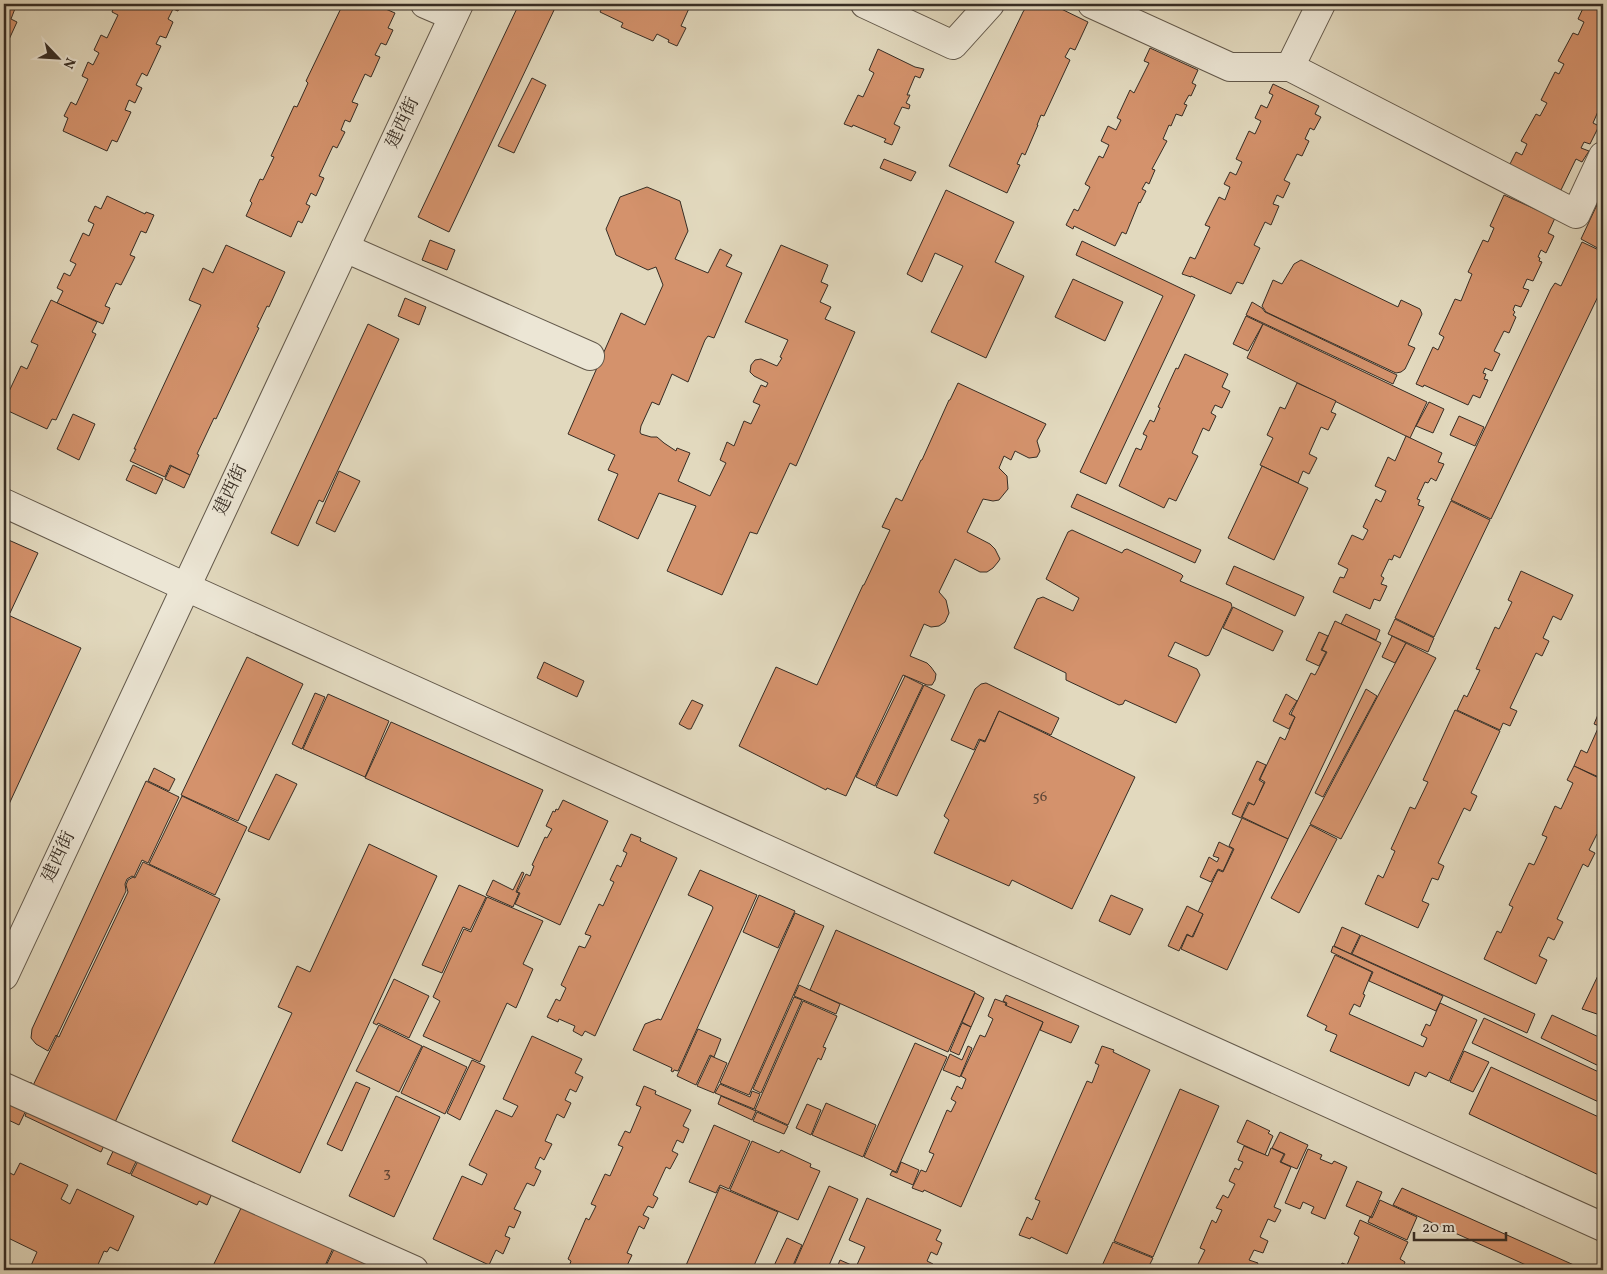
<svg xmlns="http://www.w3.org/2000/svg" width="1607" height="1274" viewBox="0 0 1607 1274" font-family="Vollkorn,'Noto Serif SC',serif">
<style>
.building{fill:#d4926c;stroke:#372d24}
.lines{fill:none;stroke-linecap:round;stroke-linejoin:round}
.minor-casing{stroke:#62584a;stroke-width:30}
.tertiary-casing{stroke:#62584a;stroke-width:30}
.minor{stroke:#ece6d5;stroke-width:28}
.tertiary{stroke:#ece6d5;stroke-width:28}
.labels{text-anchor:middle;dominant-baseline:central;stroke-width:4;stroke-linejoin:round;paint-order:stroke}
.number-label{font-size:15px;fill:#5e4636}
.street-label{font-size:18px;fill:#372d24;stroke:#ece6d5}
</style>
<rect width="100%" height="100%" fill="#e2d9be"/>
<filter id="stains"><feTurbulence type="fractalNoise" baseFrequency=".004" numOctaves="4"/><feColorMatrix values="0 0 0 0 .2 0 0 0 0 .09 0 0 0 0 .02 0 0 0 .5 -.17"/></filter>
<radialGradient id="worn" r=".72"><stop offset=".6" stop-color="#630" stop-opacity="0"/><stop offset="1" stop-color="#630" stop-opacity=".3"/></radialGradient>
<g class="building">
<polygon points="4,4 26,4 23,9 16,6 11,19 17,22 6,46 4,45"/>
<polygon points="115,4 181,4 178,11 173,9 168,19 173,22 166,38 160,36 156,44 161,46 147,76 142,73 136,85 142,88 135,103 129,100 125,110 131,112 117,142 112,140 107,151 63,131 68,118 64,116 71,102 76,105 88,79 82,76 88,62 93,65 99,53 94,50 101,35 107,38 118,15 112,12"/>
<polygon points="343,4 374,4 395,13 388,28 393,30 386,45 381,43 375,55 380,57 371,77 365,74 352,102 358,104 350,122 345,120 341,130 345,132 337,148 333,146 319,176 324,178 316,196 311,193 306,204 310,206 302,223 298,221 291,237 246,216 252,203 250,201 260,179 263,180 274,157 271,156 294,106 297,107 308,83 306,81"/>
<polygon points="519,4 545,4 555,8 449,232 418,217"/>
<polygon points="604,4 691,4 681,26 686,28 677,46 668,42 669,40 657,34 653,41 621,27 623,23 600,12"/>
<polygon points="1028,4 1051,4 1088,22 1075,50 1070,48 1065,57 1070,60 1044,116 1041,115 1037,125 1038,125 1025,155 1022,153 1017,164 1020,165 1007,193 949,166 1023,12"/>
<polygon points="1585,4 1603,4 1603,100 1593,123 1599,126 1590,144 1584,142 1581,148 1589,151 1582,162 1576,159 1561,190 1509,166 1516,152 1522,155 1527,144 1521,141 1536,114 1540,116 1547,103 1541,100 1555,72 1559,74 1564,64 1558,61 1573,33 1578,35 1584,22 1578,19"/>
<polygon points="1150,48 1198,70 1192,83 1196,85 1191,96 1189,95 1184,104 1187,105 1182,116 1176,114 1171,126 1169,125 1163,139 1167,141 1152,169 1155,170 1149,184 1146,182 1142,189 1146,191 1140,203 1139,202 1126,234 1122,232 1115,246 1074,226 1073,229 1066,225 1074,209 1078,211 1090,187 1085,184 1099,156 1103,158 1109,145 1101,141 1108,126 1116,130 1121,120 1117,118 1130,90 1134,93 1149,63 1144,61"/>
<polygon points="878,49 915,67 924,69 920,78 915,76 907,95 910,95 906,103 910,105 909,109 902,107 894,124 900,127 892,145 884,142 886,139 853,125 852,127 844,124 858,95 863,97 874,73 869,70"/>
<polygon points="532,78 546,85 514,153 498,146"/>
<polygon points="1273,84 1319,106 1315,114 1321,117 1314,130 1310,128 1305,139 1309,141 1302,156 1297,154 1284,180 1290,183 1283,198 1277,195 1273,204 1279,206 1271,225 1265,222 1254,245 1260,248 1243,284 1237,282 1231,294 1191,276 1191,277 1182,274 1190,257 1195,259 1210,227 1205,225 1219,197 1225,200 1230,187 1224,184 1230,172 1236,175 1242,162 1236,159 1249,131 1255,134 1261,121 1255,118 1261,105 1267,108 1273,95 1269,93"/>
<polygon points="884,159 916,172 911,181 880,168"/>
<polygon points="647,187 680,201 688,231 675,259 708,273 720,249 732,255 726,266 742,273 714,338 708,336 705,340 688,382 672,374 659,405 652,402 641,426 640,432 641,434 651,437 657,437 664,443 676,451 677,448 690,453 678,481 710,496 726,463 720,460 727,442 734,446 744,421 751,424 760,405 753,402 761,385 766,387 768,383 754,376 750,372 751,365 755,360 761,359 777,366 782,358 780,357 788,340 745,322 781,245 828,265 821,282 828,285 820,302 831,307 825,319 855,332 796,466 790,463 757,534 750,532 722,595 667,571 696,506 659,493 638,539 598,520 618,474 608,470 615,455 568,434 621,313 645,325 663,285 656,267 648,270 616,255 606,229 620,197"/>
<polygon points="946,190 1014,222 995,262 1024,276 986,358 931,332 963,266 935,253 922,282 907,274"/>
<polygon points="1603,192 1603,251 1581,239"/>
<polygon points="1504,195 1555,218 1548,233 1554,236 1546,253 1541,250 1538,257 1540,258 1539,261 1542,262 1533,281 1527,279 1523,288 1529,290 1521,307 1515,305 1513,310 1515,312 1513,315 1516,317 1509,333 1504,331 1494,351 1500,354 1492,371 1485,368 1483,373 1486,374 1484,379 1488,380 1480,398 1473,395 1468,405 1424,385 1423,387 1416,384 1433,347 1438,350 1444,337 1439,334 1455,299 1461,301 1472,274 1468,272 1483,240 1488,242 1494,228 1490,226"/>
<polygon points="107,196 145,214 146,212 154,215 146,233 141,231 130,255 135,257 121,285 116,283 105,306 110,308 103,324 57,303 63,291 57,288 64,273 70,276 76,264 70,261 83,233 89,236 94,224 88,221 95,206 101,209"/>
<polygon points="430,240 455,250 447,270 422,260"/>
<polygon points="1082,241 1195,295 1106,484 1080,472 1163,296 1076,255"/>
<polygon points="1582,242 1603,252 1603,286 1491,519 1451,500 1551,289 1555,283 1561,286"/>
<polygon points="226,245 285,272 269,307 267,306 257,327 259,328 216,419 214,418 197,454 199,455 190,475 170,465 165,477 130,461 136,449 134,449 201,305 189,300 203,268 213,273"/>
<polygon points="1301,260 1398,307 1401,300 1420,309 1422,314 1408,345 1415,348 1405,369 1401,372 1396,373 1266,312 1262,306 1273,280 1282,284 1294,264"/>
<polygon points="1073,279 1123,302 1105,341 1055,317"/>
<polygon points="405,298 426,307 419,325 398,316"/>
<polygon points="51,300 97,322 92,332 96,334 56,420 52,419 47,429 4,409 4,402 21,366 27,369 38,345 31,342"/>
<polygon points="1252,302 1262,308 1265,312 1397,375 1393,384 1246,315"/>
<polygon points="1246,316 1263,324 1248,351 1233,344"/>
<polygon points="368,324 399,339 323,502 319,500 298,546 271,533"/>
<polygon points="1263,324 1427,402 1410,438 1247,358"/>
<polygon points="1185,354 1228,374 1222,387 1230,391 1222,408 1215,405 1211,413 1216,416 1209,431 1203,428 1192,453 1198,456 1176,501 1169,498 1164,508 1119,486 1136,448 1141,450 1147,436 1143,434 1150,420 1154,422 1160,408 1158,407 1176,368 1178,369"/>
<polygon points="958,383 1046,424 1037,441 1040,451 1037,457 1029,458 1015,451 1011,460 1004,456 999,468 1007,476 1008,489 999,500 993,501 983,499 967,532 990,544 995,549 1000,559 998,562 993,568 987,572 980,572 955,559 939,592 946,600 949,613 945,622 939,626 931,627 924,624 910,656 927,663 931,667 936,674 935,680 932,685 927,685 903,675 846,796 827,788 826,790 739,746 776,667 817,685 863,585 864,585 890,530 882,527 896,498 902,501 921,460 922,460 949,400 950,400"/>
<polygon points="1297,383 1336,401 1331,412 1336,414 1328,430 1321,427 1309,454 1317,458 1309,474 1303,471 1298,483 1260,465 1273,438 1267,435 1280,407 1285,409"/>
<polygon points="1429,402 1444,409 1433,433 1416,426"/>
<polygon points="73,414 95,424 79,460 57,449"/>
<polygon points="1459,416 1484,427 1475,446 1450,435"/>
<polygon points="1406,436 1442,453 1438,462 1444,464 1436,481 1431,478 1428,483 1425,482 1417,499 1420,500 1418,505 1424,507 1400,558 1394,555 1392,560 1389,559 1381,576 1384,578 1381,584 1387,586 1380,601 1374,599 1370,609 1333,592 1340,577 1344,578 1348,569 1338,564 1352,535 1363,540 1368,530 1363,527 1376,499 1381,502 1386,491 1375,486 1388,457 1395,461"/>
<polygon points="133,465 163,479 156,494 126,480"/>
<polygon points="171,466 190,475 184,488 165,479"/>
<polygon points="1262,466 1308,488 1274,560 1228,538"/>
<polygon points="339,471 360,481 335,532 316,523"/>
<polygon points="1077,494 1201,550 1195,563 1071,507"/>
<polygon points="1451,501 1490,520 1434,637 1395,618"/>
<polygon points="1072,530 1122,553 1124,550 1127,549 1181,574 1183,576 1180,581 1231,603 1232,607 1209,655 1206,656 1175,642 1168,656 1197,669 1200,675 1176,723 1125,700 1123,704 1119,705 1066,680 1066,673 1014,648 1037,599 1043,597 1073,611 1079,598 1046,579 1068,532"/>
<polygon points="4,538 38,553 10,613 4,610"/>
<polygon points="1234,566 1304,597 1295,616 1226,584"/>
<polygon points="1521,571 1573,595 1561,620 1553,616 1543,638 1549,641 1542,656 1536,653 1510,708 1517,711 1510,726 1503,723 1500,730 1457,710 1464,695 1467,697 1480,670 1476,669 1495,627 1499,629 1512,602 1508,600"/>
<polygon points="1233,607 1283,631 1273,651 1223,628"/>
<polygon points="1346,614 1380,630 1376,640 1341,624"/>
<polygon points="8,615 81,648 4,815 4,623"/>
<polygon points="1395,619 1434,638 1428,652 1388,634"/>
<polygon points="1335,621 1381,643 1288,839 1242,817 1249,803 1254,805 1265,782 1260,779 1280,737 1285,740 1295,717 1291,714 1311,673 1315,675 1327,652 1322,650"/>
<polygon points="1319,632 1328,636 1321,650 1326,652 1319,666 1306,660"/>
<polygon points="1392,636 1406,643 1395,663 1382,657"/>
<polygon points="1406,643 1436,658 1341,839 1310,824"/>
<polygon points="247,657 303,684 238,821 181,795"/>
<polygon points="544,662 584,681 577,697 537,678"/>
<polygon points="905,676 923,685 875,786 856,777"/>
<polygon points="986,683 1059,718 1051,735 999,711 985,741 979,739 974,750 951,740 975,689 981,684"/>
<polygon points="924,685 945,695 897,796 876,787"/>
<polygon points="1366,689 1377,696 1323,797 1315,793"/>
<polygon points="315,693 325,697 302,749 292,744"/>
<polygon points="328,694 389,721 365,777 303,749"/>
<polygon points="1286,694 1297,701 1289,714 1295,717 1289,729 1273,721"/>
<polygon points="692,700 703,705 691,729 688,729 679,724"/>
<polygon points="1603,703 1603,779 1574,766 1581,750 1587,753 1599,726 1594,724"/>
<polygon points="1455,710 1500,731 1471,793 1477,796 1470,811 1464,808 1438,863 1444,866 1438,880 1432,878 1422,901 1429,904 1418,928 1365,904 1378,875 1383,878 1395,851 1391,849 1410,807 1415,809 1428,782 1423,780"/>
<polygon points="999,711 1135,777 1072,909 1012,880 1009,886 934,853 949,820 944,816 980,740 985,742"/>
<polygon points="391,722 543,790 518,847 365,778"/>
<polygon points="1257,761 1266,765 1259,780 1264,783 1254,805 1248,802 1241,818 1232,814"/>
<polygon points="1574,766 1603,780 1603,835 1597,834 1589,850 1595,853 1588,867 1583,864 1557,919 1563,922 1554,940 1548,937 1539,956 1547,960 1536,984 1484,959 1497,931 1501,933 1513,907 1509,905 1529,863 1534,865 1547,837 1542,835 1555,806 1561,809 1573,783 1567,780"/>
<polygon points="154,768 175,779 169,791 148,781"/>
<polygon points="276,774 297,784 269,840 248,831"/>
<polygon points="146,781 179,797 148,863 142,860 134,877 132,876 127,879 125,884 126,891 57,1036 56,1035 48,1051 36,1044 31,1038 32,1029"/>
<polygon points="182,796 247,827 215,895 149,864"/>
<polygon points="563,800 608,821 560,925 515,904 520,893 517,892 526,874 530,876 534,866 532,865 545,837 547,838 552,829 546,826 553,811 555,812 556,809 558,810"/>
<polygon points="1242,818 1288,839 1227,970 1181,949 1187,935 1193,937 1203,914 1198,912 1218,870 1223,872 1234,849 1229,846"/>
<polygon points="1310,825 1337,839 1299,913 1271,898"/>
<polygon points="631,834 641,838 640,841 677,858 595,1036 585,1031 582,1036 573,1031 575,1026 559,1019 558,1022 547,1017 556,999 560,1001 566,988 561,985 579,946 585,948 591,936 585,934 599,904 603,906 614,882 610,880 617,865 621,867 627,853 623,851"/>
<polygon points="1219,842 1233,849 1223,871 1218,869 1211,882 1200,877 1209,857 1217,862 1219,858 1213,856"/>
<polygon points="369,844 437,876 300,1173 232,1141 292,1013 278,1007 297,966 310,972"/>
<polygon points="143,862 220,899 101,1152 25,1116 30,1104 25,1102 57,1036 59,1037 65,1024 128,892 126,885 128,880 133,877 135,878"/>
<polygon points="700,870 757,895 678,1071 674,1070 673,1072 671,1071 672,1068 633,1050 645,1024 658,1019 661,1020 713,908 712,906 688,895"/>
<polygon points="522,872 524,873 516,892 519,893 513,907 486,895 493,880 513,890"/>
<polygon points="459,885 486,897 470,930 463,927 442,973 422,965"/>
<polygon points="759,895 795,911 778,948 743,932"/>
<polygon points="1111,895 1143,909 1130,935 1099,921"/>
<polygon points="487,897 543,921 523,964 533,969 516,1008 507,1003 480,1062 423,1036 440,1001 433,997 464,929 471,932"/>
<polygon points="1187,906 1203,914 1192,937 1187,934 1179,951 1168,946"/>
<polygon points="795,913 824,926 749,1095 720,1083"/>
<polygon points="1342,927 1360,935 1351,954 1334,946"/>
<polygon points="836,930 975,992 948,1052 810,990"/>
<polygon points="1361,935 1535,1014 1527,1033 1352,954"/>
<polygon points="1333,946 1443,996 1436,1011 1369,981 1373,972 1331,952"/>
<polygon points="1335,955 1372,972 1363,994 1365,995 1360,1007 1354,1004 1349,1014 1423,1047 1427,1038 1421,1035 1426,1024 1430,1026 1440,1003 1477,1020 1449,1081 1429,1072 1426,1077 1415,1072 1409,1086 1330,1051 1337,1035 1325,1030 1327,1026 1307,1016"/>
<polygon points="1603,965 1603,1016 1582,1009"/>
<polygon points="394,979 429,996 409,1038 378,1023 377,1025 373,1023"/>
<polygon points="799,985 840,1004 836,1014 794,996"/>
<polygon points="975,993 984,998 971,1027 962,1022"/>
<polygon points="1006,995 1079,1026 1071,1043 1040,1030 1043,1022 1006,1006 1007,1003 1003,1001"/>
<polygon points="794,997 802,1000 761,1093 753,1089"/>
<polygon points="995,999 1006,1003 1005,1005 1043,1022 961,1207 924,1190 923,1192 912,1188 921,1170 926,1172 934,1154 929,1152 947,1110 951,1112 956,1102 951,1099 957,1086 962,1089 966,1079 961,1076 980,1035 985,1037 993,1019 988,1016"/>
<polygon points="803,1001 837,1016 823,1047 826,1048 821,1060 818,1058 788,1125 755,1110"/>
<polygon points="1552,1015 1603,1039 1603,1068 1541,1038"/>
<polygon points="1484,1018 1603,1074 1603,1104 1472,1043"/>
<polygon points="962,1023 971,1027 959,1055 950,1051"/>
<polygon points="379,1025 422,1046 399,1092 356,1071"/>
<polygon points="698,1029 721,1039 714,1057 710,1055 696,1085 677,1076"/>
<polygon points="532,1036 582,1059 575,1073 583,1077 576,1092 570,1089 565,1100 571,1103 564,1118 557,1114 545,1141 552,1144 544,1160 540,1157 535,1168 541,1171 534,1186 527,1183 514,1209 521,1212 514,1228 509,1226 505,1236 510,1238 503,1254 496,1250 489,1265 433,1239 462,1176 482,1185 487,1174 469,1165 496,1110 512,1117 518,1106 503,1099"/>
<polygon points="915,1043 947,1057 896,1172 864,1157"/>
<polygon points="423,1046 467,1067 445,1114 401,1093"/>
<polygon points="968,1046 972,1048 960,1077 943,1070 950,1054 962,1060"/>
<polygon points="1102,1046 1114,1050 1113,1052 1150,1070 1067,1254 1031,1237 1030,1239 1019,1235 1027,1217 1032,1220 1040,1201 1035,1199 1087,1081 1092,1083 1099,1065 1095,1063"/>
<polygon points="1464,1051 1489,1062 1473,1092 1450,1082"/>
<polygon points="711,1056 727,1063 714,1093 697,1086"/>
<polygon points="472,1060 485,1066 460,1120 447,1113"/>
<polygon points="1491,1067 1603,1119 1603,1177 1469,1114"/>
<polygon points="20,1081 32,1083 23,1102 29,1104 19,1125 4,1118 4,1086"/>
<polygon points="356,1082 370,1088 342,1151 327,1144"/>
<polygon points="720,1084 750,1097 752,1091 760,1094 754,1109 715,1093"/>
<polygon points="644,1086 656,1091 655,1094 691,1110 683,1126 689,1129 683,1143 677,1140 672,1151 678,1154 670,1169 666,1167 653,1195 658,1198 653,1208 648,1206 643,1215 649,1218 644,1229 639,1226 627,1253 632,1255 625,1270 568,1270 571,1261 568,1259 586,1218 589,1220 596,1206 591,1204 605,1174 610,1176 623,1147 618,1145 625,1131 630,1133 641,1107 636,1105"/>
<polygon points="1180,1089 1219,1106 1153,1257 1114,1241"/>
<polygon points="396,1096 440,1117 394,1217 349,1196"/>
<polygon points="721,1096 756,1111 752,1120 718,1104"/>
<polygon points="826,1103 876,1125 863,1157 812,1135"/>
<polygon points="807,1104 821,1110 811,1135 796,1128"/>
<polygon points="757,1112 788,1126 784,1134 753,1121"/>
<polygon points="1247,1120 1270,1131 1268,1133 1273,1136 1265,1155 1237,1142"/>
<polygon points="714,1125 750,1141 729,1189 720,1185 716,1193 689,1182"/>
<polygon points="125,1126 148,1137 130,1174 107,1164"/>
<polygon points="1280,1132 1308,1145 1297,1169 1281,1162 1285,1154 1272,1148"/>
<polygon points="752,1141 779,1153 781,1150 811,1164 810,1167 820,1171 798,1220 730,1190"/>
<polygon points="146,1145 217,1182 207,1205 199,1201 197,1205 131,1175"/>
<polygon points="1244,1146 1268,1156 1271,1148 1284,1154 1280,1162 1291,1167 1274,1207 1281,1210 1275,1222 1268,1219 1260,1237 1268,1241 1263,1253 1254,1250 1249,1260 1258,1263 1255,1270 1195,1270 1205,1250 1200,1248 1212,1220 1216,1223 1222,1210 1216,1208 1223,1195 1228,1198 1235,1184 1229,1181 1235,1168 1239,1170 1243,1162 1238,1160"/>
<polygon points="1308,1149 1322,1155 1320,1159 1332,1164 1334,1161 1347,1167 1325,1219 1311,1213 1314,1207 1303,1202 1300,1209 1285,1203"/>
<polygon points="901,1162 919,1170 913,1185 890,1175 892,1171 897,1173"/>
<polygon points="20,1163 68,1185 61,1199 70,1204 77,1189 134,1216 118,1251 110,1247 107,1252 104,1251 96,1269 99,1270 29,1270 37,1252 4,1236 4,1180 8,1172 14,1175"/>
<polygon points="1357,1181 1382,1192 1371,1217 1346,1206"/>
<polygon points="829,1186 858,1199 827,1270 792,1270"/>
<polygon points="720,1187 778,1212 752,1270 684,1270"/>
<polygon points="1402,1188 1585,1270 1537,1270 1393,1205"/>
<polygon points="867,1198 941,1230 936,1240 942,1243 937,1255 931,1252 927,1261 933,1264 930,1270 836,1270 840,1260 856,1267 865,1247 849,1240"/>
<polygon points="1380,1200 1417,1217 1407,1240 1368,1222 1370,1217 1372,1218"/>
<polygon points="243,1204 334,1246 323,1270 211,1270"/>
<polygon points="1360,1220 1408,1242 1400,1259 1405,1262 1402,1270 1339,1270 1342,1263 1347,1265 1359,1237 1354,1234"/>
<polygon points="787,1238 802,1245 791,1270 772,1270"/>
<polygon points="1113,1242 1153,1258 1147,1270 1100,1270"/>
<polygon points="335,1247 385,1270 324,1270"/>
</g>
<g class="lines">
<g class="minor-casing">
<g id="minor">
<polyline points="425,4 453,16"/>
<polyline points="865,4 953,45 990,4"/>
<polyline points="1092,4 1230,67 1290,67"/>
<polyline points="1321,4 1290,67 1576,214 1603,156"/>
<polyline points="345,248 590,356"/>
<polyline points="4,1087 414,1270"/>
</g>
</g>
<g class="tertiary-casing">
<g id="tertiary">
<polyline points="4,503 186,587 1603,1227"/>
<polyline points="4,976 459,4"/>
</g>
</g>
<use href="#minor" class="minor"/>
<use href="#tertiary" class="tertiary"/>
</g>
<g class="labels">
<g class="number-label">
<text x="1040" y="797">56</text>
<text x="387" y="1173">3</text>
</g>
<g class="street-label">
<text transform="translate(403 123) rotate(-65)">建西街</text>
<text transform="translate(231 490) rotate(-65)">建西街</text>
<text transform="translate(59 857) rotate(-65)">建西街</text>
</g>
</g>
<rect width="1607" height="1274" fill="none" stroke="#e2d9be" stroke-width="20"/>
<rect x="5" y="5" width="1597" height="1264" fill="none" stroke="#372d24" stroke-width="2.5"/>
<rect x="10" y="10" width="1587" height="1254" fill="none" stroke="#372d24"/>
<g transform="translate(58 58) rotate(115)" stroke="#ece6d5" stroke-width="4" paint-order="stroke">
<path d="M0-4L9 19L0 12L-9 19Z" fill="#372d24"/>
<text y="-8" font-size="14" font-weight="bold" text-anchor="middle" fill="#372d24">N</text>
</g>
<path d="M1414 1232v8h92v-8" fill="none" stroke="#372d24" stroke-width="2.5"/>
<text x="1422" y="1232" font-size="15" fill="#372d24" stroke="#ece6d5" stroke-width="4" paint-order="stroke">20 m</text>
<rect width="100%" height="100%" filter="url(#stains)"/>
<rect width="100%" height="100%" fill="url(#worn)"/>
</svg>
